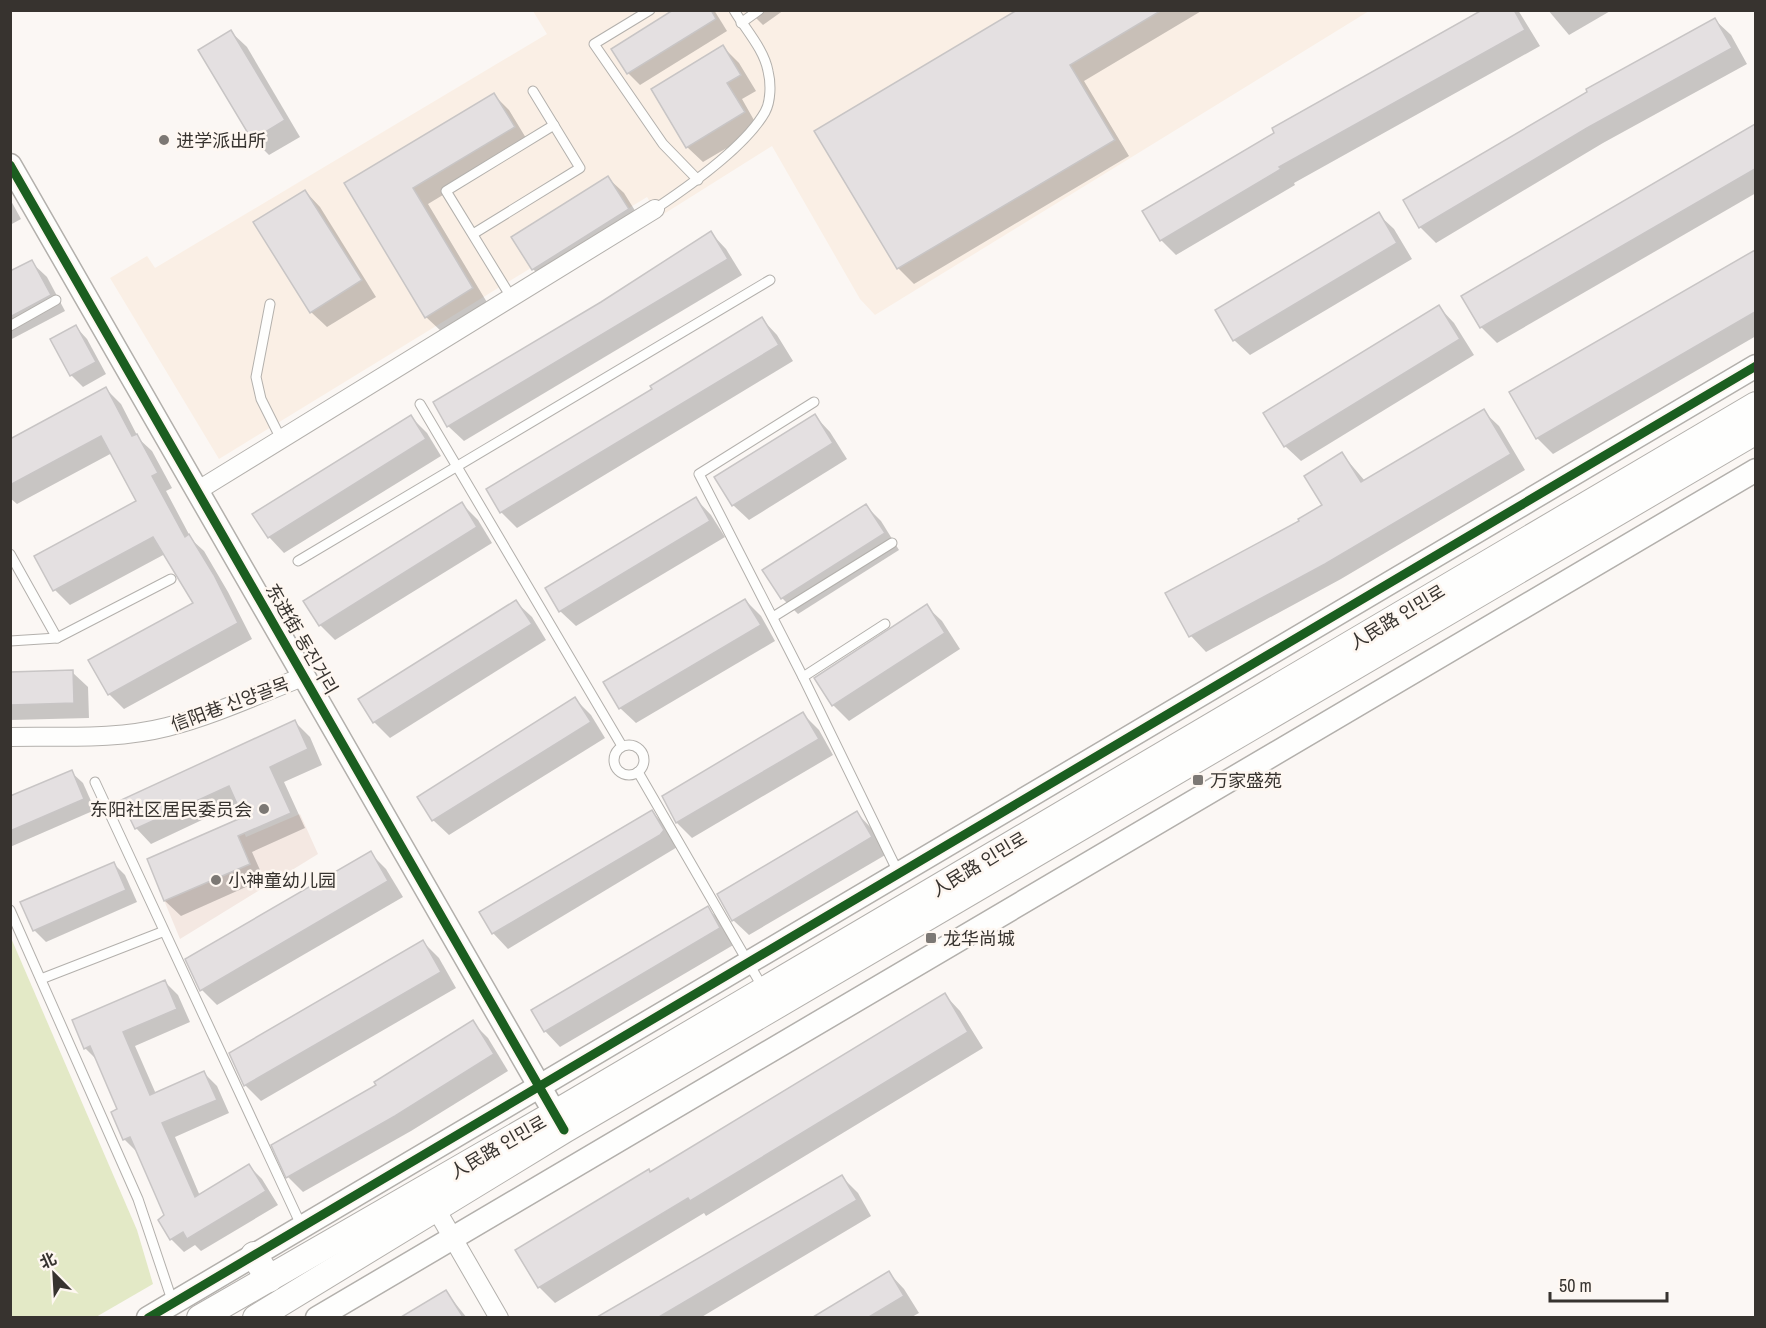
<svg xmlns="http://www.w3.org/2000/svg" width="1766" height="1328" viewBox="0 0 1766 1328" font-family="'Archivo Narrow','Noto Sans SC','Noto Sans KR',sans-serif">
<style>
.built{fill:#faefe5}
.education{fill:#f4e8e2}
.green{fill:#e3e9c6}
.shadow{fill:#0003}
.building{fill:#e4e0e1;stroke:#c8c5c5;stroke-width:1.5}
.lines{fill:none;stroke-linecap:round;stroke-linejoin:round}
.service-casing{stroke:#b3b0ac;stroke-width:11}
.minor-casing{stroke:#b3b0ac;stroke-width:20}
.tertiary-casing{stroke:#b3b0ac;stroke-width:25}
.secondary-casing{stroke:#b3b0ac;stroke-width:28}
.service{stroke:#fefefd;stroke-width:9}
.minor{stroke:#fefefd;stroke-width:18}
.tertiary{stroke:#fefefd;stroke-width:22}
.secondary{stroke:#fefefd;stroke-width:26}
.cycleway-casing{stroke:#fef7f1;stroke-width:13}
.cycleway{stroke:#1b5e20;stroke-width:9}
.poi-dot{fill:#7c7874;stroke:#fef7f1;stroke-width:2}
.labels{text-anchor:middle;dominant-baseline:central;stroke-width:5;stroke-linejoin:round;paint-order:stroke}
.poi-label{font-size:18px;fill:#37332f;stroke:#fef7f1;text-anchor:start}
.street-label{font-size:18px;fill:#37332f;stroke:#fef7f1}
</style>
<rect width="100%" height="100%" fill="#fbf7f4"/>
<polygon class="built" points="533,11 1369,11 875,315 860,299 772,146 659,217 647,197 219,459 110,278 147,256 155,268 547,34"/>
<polygon class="education" points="300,814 318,854 180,939 147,859 238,819 246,837"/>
<polygon class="green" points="11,938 137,1230 153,1284 96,1317 11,1317"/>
<g class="shadow">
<polygon points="676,10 714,10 727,31 640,85 628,73 614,49"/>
<polygon points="748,10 784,10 763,25"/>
<polygon points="1021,10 1203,10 1084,81 1129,156 914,284 898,268 816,132"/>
<polygon points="1485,10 1518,10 1540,46 1294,183 1295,185 1176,255 1161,240"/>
<polygon points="1548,10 1612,10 1569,35"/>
<polygon points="1715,20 1731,35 1747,64 1603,143 1436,243 1420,227 1405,201"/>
<polygon points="231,32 247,47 300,137 269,155 253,139"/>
<polygon points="723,47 739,63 756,91 742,99 759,129 703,162 687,147"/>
<polygon points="494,95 509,110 529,143 428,204 488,304 442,332 426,317 346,183"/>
<polygon points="1756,126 1756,193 1497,343 1482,328 1463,296"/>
<polygon points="608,178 624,193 644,225 548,285 533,269"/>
<polygon points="305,191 320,207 376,297 327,327 311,312"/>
<polygon points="10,199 21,219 10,225"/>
<polygon points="1378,214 1394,229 1412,259 1250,355 1234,340"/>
<polygon points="711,233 726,249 742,275 464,441 448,426 602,303"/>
<polygon points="1756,251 1756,336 1553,454 1537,438 1511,393"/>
<polygon points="31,262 47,277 65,311 10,340 10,273"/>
<polygon points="1439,307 1454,323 1474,355 1301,461 1285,446"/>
<polygon points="762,319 777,335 793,361 517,528 501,512 488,490 654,390"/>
<polygon points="76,327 87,339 106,374 83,387 71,375"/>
<polygon points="106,389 121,404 139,439 152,451 172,488 166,491 192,540 204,551 228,592 252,639 124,709 109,694 195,604 165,554 70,605 55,590 36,557 138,501 112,453 17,504 10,498 10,441"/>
<polygon points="1483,411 1499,426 1525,470 1341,579 1206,652 1191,636 1167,594 1302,521 1324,505 1342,454 1365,481"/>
<polygon points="815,416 830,432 847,459 749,520 733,505"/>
<polygon points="411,417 427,433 441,456 284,553 269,537"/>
<polygon points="696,499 711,515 725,537 576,626 560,611"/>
<polygon points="462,504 478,520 492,543 335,640 320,625"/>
<polygon points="866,506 881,521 899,550 798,614 782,598"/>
<polygon points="745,600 761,616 775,641 636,723 620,708"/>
<polygon points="516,602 532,617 546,640 390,738 374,722"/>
<polygon points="926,606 942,621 960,649 849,721 833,705"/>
<polygon points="72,672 88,687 89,718 10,720 10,674"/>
<polygon points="575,699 591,715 605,738 449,835 433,820"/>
<polygon points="803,714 819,730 833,755 692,838 677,823 664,797"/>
<polygon points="295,722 310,737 322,765 284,782 305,828 252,852 264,879 181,916 165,901 148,860 245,818 238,803 151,844 136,828"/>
<polygon points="71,772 83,783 95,810 10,847 10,798"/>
<polygon points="652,812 668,828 679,846 508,949 493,933"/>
<polygon points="857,813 872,829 887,854 749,935 733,920"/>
<polygon points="370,853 386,869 403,897 217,1005 202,990"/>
<polygon points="114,864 125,875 137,902 46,942 34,930"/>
<polygon points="707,908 723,923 735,944 560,1047 545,1031"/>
<polygon points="423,942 439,958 456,988 261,1101 245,1085"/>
<polygon points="165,982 178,995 190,1022 135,1046 156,1094 204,1073 217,1086 229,1113 175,1137 200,1196 249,1166 262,1179 278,1205 201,1251 195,1245 184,1252 171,1239 166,1216 138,1153 124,1139 119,1109 98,1061 85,1048 74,1021"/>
<polygon points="945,995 960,1011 983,1048 706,1216 704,1213 555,1303 539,1287 651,1173"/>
<polygon points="472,1022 488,1038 508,1071 411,1131 303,1192 288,1177 378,1085"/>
<polygon points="842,1177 858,1193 871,1216 700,1318 600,1318"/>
<polygon points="889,1273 904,1289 919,1313 910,1318 815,1318"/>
<polygon points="446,1292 467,1318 403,1318"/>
</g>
<g class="building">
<polygon points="673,10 711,10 716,19 627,74 611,49"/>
<polygon points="1017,10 1162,10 1070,65 1115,140 897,269 814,131"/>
<polygon points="1482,10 1514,10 1525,30 1279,167 1281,169 1160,241 1142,211 1274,133 1272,128"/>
<polygon points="1715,18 1732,48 1587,128 1419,228 1403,200 1587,92 1586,89"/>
<polygon points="231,30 285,120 252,140 198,50"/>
<polygon points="723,45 741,75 727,83 745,112 686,148 651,89"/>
<polygon points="494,93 515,127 413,188 473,288 425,318 344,183"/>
<polygon points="1755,124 1755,169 1480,328 1461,296"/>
<polygon points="608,176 629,209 532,270 511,237"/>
<polygon points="305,190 362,280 310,313 253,222"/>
<polygon points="1379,212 1397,243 1233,341 1215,310"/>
<polygon points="711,231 728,259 447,427 433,402 601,302"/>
<polygon points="1755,250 1755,312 1536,439 1509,392"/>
<polygon points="32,260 51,295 10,317 10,271"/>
<polygon points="1439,305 1460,339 1284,447 1263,413"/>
<polygon points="762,317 779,345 500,513 486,489 652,389 650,386"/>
<polygon points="76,325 96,362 70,376 50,339"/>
<polygon points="106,387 132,436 137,434 158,473 152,476 185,537 189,534 214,575 238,623 108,695 88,660 193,603 153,537 53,591 34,556 136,501 101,436 10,485 10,439"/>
<polygon points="1484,409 1511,454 1325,564 1189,637 1165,593 1299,521 1298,519 1322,505 1304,476 1342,452 1361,482"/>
<polygon points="815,414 833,443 732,506 714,477"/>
<polygon points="411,415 426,439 268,538 252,514"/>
<polygon points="696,497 710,521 559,612 545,588"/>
<polygon points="462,502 477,527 319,626 303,601"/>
<polygon points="866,504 885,533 781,599 762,570"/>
<polygon points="745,599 761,625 619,709 603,682"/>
<polygon points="516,600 532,624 373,723 358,699"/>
<polygon points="927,604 945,633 832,706 814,678"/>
<polygon points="73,670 74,703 10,705 10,672"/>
<polygon points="575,697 591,722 432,821 417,797"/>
<polygon points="803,712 819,739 676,823 662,796"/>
<polygon points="295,720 308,749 270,767 291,813 238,836 250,864 164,901 147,859 243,817 229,786 135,829 121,800"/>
<polygon points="72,770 84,799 10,831 10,796"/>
<polygon points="652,810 664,830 660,835 492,934 479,912"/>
<polygon points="857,811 872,837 732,921 717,894"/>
<polygon points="371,851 388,881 200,991 185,959"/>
<polygon points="114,862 126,890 33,931 20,902"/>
<polygon points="708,906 720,928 544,1032 531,1010"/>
<polygon points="423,940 441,972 244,1086 229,1053"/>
<polygon points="165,980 177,1009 123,1032 150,1095 204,1071 217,1100 162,1123 195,1197 249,1164 266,1191 187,1239 183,1232 170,1240 158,1220 164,1215 130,1137 123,1140 111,1112 117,1109 90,1046 84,1049 72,1020"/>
<polygon points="945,993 968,1032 690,1201 688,1198 538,1288 515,1250 649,1169 650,1172"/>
<polygon points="473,1020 494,1054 395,1116 286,1178 271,1145 376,1085 374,1082"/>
<polygon points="842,1175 857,1200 659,1317 597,1317"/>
<polygon points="889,1271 904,1296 869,1317 813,1317"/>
<polygon points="446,1290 463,1317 401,1317"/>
</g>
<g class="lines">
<g class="service-casing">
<g id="service">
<polyline points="650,10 594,44 663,144 698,180"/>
<polyline points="741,23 759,10"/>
<path d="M655 209C688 187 746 146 765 112 771 101 771 83 768 71 764 49 745 29 734 10"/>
<polyline points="473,234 580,168 533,91"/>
<polyline points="511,297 446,191 554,125"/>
<polyline points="270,304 256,377 261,399 281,439"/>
<polyline points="10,326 56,300"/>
<polyline points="814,402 699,474 803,677 899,874"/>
<polyline points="420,404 622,746"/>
<polyline points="10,554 57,638"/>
<polyline points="298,561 770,280"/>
<polyline points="773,617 892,543"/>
<polyline points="10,641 57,638 171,579"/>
<polyline points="803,677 885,624"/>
<circle cx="629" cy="760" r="15"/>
<polyline points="638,772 763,988"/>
<polyline points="95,782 302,1227"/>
<polyline points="10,910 138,1199 173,1303"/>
<polyline points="41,979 162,932"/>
</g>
</g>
<g class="minor-casing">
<g id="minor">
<polyline points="197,491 655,209"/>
<path d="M10 737C62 736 116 740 167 727 214 715 259 694 305 676"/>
<polyline points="436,1209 499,1318"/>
</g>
</g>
<g class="tertiary-casing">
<g id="tertiary">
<polyline points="10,165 564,1129"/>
<polyline points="148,1318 1756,366"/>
<polyline points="317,1318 1756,470"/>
</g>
</g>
<g class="secondary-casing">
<g id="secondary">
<polyline points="254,1255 269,1279"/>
<polyline points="200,1318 554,1114 1756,405"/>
<polyline points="256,1318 564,1130 1756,431"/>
</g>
</g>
<use href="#service" class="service"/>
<use href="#minor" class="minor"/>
<use href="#tertiary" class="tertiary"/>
<use href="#secondary" class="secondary"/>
<g class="cycleway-casing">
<g id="cycleway">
<polyline points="10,165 564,1130"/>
<polyline points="148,1318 1756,366"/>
</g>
</g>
<use href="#cycleway" class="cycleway"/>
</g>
<g class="poi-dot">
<circle cx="164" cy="140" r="6"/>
<rect x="1192" y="774" width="12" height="12" rx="3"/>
<circle cx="264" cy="809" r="6"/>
<circle cx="216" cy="880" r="6"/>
<rect x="925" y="932" width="12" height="12" rx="3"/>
</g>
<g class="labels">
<g class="poi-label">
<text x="176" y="140">进学派出所</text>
<text x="1210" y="780">万家盛苑</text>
<text x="252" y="809" text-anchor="end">东阳社区居民委员会</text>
<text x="228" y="880">小神童幼儿园</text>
<text x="943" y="938">龙华尚城</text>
</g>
<g class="street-label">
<text transform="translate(1397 617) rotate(-31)">人民路 인민로</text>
<text transform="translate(302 639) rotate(60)">东进街 동진거리</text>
<text transform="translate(230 704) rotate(-20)">信阳巷 신양골목</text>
<text transform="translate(979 864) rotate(-31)">人民路 인민로</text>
<text transform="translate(498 1147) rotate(-30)">人民路 인민로</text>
</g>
</g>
<rect width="1766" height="1328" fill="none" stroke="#37332f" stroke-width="24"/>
<g transform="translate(54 1274) rotate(336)" stroke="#fef7f1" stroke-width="4.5" paint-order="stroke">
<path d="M0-4.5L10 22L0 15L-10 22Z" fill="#37332f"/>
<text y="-9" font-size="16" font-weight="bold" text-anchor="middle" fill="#37332f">北</text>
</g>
<path d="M1550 1292v9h117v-9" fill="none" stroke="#37332f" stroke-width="3"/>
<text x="1559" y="1292" font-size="18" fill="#37332f" stroke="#fef7f1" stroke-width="4.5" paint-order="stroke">50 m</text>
</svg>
